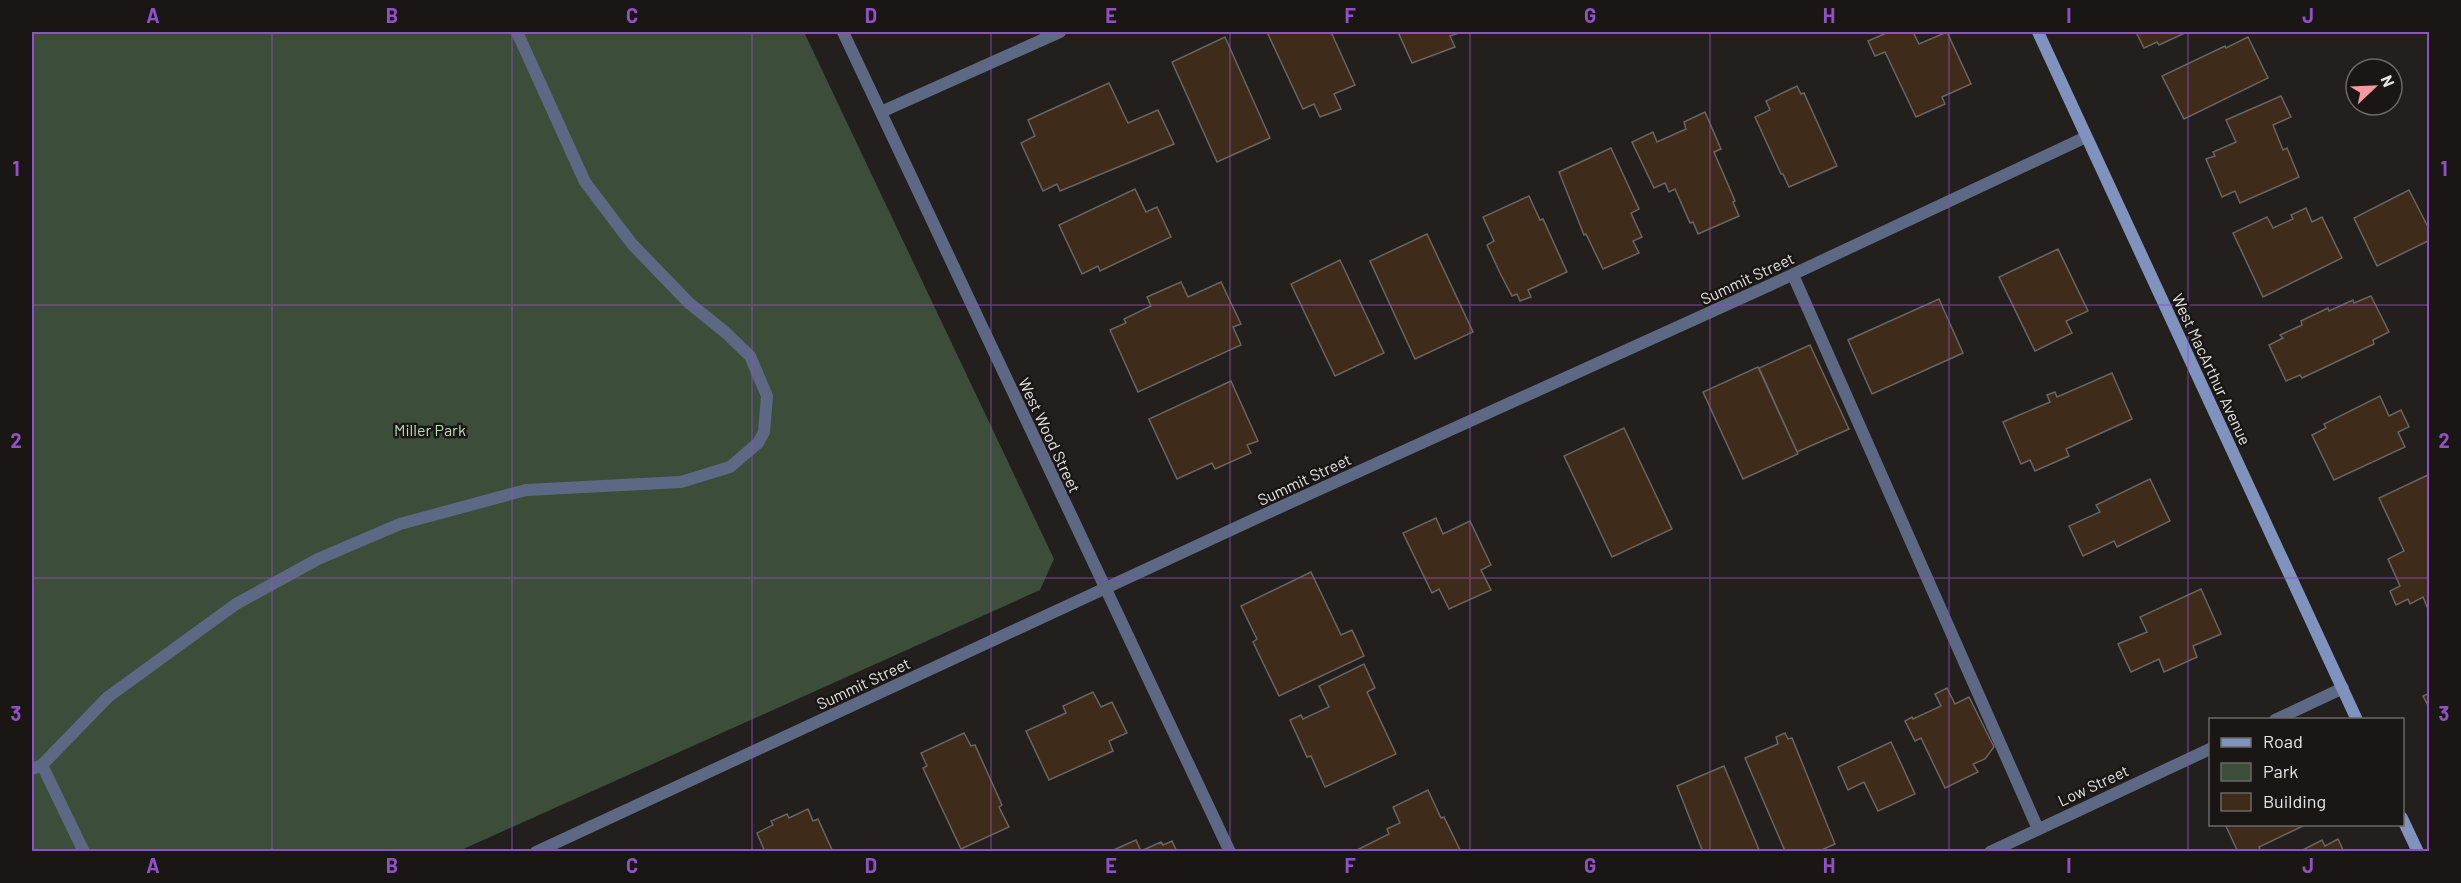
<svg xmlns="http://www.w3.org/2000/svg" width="2461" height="883" viewBox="0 0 2461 883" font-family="Barlow,sans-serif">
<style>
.green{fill:#3c4e3a}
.building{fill:#3f2b1a;stroke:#686562;stroke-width:1.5}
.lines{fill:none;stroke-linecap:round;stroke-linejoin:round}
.service{stroke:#5d6984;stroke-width:12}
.minor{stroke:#5d6984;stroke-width:12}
.tertiary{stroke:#5d6984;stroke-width:12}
.secondary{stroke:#8093be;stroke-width:12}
.grid{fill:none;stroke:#9151c6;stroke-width:1.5;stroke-opacity:0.55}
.labels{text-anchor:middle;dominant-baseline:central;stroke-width:5;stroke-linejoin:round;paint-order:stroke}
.street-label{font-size:16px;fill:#e7e5e4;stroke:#191614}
.park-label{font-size:16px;fill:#b8dfb5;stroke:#191614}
.neatline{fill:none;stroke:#9151c6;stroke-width:2}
.grid-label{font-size:20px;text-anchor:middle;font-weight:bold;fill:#9151c6}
</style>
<rect width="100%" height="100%" fill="#221f1d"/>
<polygon class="green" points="32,32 804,32 1054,559 1040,590 459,851 32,851"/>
<g class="building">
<polygon points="1267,32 1331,32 1355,85 1334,94 1341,109 1320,117 1314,104 1303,109"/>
<polygon points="1398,32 1458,32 1459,33 1450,36 1455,47 1412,63"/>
<polygon points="1889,32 1913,32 1919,44 1947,32 1971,84 1942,97 1945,104 1916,117 1885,52 1875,56 1868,41"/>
<polygon points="2136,32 2187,32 2159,45 2157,42 2144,48"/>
<polygon points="1225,37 1270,138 1217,162 1172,62"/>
<polygon points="2248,37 2268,78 2184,119 2162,76 2225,46 2226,48"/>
<polygon points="1109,83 1128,123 1158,110 1174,144 1060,191 1057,184 1043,191 1021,143 1035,136 1028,120"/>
<polygon points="1797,86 1801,94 1804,93 1837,166 1789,187 1783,174 1781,174 1755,117 1770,110 1766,101"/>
<polygon points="2281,96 2291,117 2273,125 2283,150 2287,148 2299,177 2240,203 2235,191 2222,197 2206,159 2215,156 2213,152 2236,142 2226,120"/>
<polygon points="1705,112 1721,149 1714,152 1735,201 1733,202 1739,216 1698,234 1693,222 1690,223 1675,189 1669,192 1665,183 1654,188 1632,142 1653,132 1657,142 1686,129 1684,122"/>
<polygon points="1611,148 1639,209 1631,213 1642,237 1633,241 1639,253 1603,269 1586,234 1584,235 1559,172"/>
<polygon points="1135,189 1146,212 1157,207 1171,237 1100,271 1098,266 1082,274 1059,225"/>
<polygon points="2409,190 2430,231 2430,240 2377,266 2354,218"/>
<polygon points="1529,196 1540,220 1543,219 1567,272 1528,290 1531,297 1520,301 1517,294 1512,296 1500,273 1487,245 1494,241 1483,217"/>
<polygon points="2306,208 2312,222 2322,217 2342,258 2263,297 2233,233 2267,217 2273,228 2293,219 2291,215"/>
<polygon points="1427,234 1473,332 1415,359 1370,261"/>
<polygon points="2058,249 2088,311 2066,321 2072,333 2035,351 1999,277"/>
<polygon points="1340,260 1384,353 1335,376 1291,284"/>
<polygon points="1181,282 1188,297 1221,282 1241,324 1233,327 1241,345 1138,392 1110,330 1126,323 1124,319 1151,306 1147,297"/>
<polygon points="2371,296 2389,332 2373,340 2374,344 2302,378 2300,375 2286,381 2269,345 2283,338 2280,335 2302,325 2301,321 2328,308 2329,311 2353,300 2354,303"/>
<polygon points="1939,299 1963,353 1872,394 1848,340"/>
<polygon points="1810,345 1849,429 1797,452 1759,368"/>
<polygon points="1758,367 1798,454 1743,479 1703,392"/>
<polygon points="2112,373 2132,419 2066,449 2069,456 2035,471 2030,460 2021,464 2003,422 2050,402 2047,395 2055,392 2057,397"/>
<polygon points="1231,381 1258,441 1247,445 1251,453 1215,469 1212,463 1177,479 1149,419"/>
<polygon points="2380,396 2389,416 2401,410 2409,427 2398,432 2405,447 2334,480 2312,435 2326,428 2324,424"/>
<polygon points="1624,428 1672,529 1612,557 1564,456"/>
<polygon points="2430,474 2430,608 2428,609 2423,597 2410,604 2408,599 2396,605 2390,591 2400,586 2388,559 2404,551 2379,498"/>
<polygon points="2150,479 2170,521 2117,547 2114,541 2083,556 2069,526 2100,512 2096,505"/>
<polygon points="1436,518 1443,534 1470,521 1491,565 1481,570 1491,590 1449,609 1439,589 1432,593 1403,533"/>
<polygon points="1311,572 1341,635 1352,630 1364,656 1279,696 1253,642 1257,639 1241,606"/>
<polygon points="2201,589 2221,634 2193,646 2197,657 2164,672 2159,659 2131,672 2118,644 2147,632 2140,617"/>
<polygon points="1364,664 1375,688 1367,692 1396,754 1325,787 1311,756 1307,757 1290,720 1301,715 1303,719 1329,707 1319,686"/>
<polygon points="1947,688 1955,704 1969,697 1994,747 1985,759 1973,764 1978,772 1945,788 1921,738 1915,741 1905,721 1912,717 1913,719 1941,706 1935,694"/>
<polygon points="1093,692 1101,707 1112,702 1127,733 1109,741 1113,751 1049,780 1026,731 1066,713 1063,706"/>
<polygon points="2430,693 2430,709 2423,696"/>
<polygon points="964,733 971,746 975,745 1002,805 999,807 1009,827 961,849 923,768 927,766 921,753"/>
<polygon points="1785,733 1788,739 1792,738 1835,844 1817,852 1785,851 1745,758 1778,744 1776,737"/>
<polygon points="1891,742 1915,794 1878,811 1864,782 1848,790 1838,767"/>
<polygon points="1724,766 1760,852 1703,852 1677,786"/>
<polygon points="1428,790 1441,818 1444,817 1461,852 1353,852 1389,834 1387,829 1400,823 1393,807"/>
<polygon points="808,809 813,821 818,819 833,852 765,852 757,833 773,825 771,821 787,814 789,818"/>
<polygon points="2225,824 2307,824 2259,847 2261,852 2238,852"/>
<polygon points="2338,839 2344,852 2299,852 2322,840 2325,846"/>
<polygon points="1136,840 1141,851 1161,842 1163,845 1172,841 1177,852 1109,852"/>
</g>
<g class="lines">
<g class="service">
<polyline points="1793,275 2038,829"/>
<polyline points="42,765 84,852"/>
<polyline points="32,769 42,765 108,697 236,604 318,559 400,524 526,490 681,482 730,467 758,443 764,432 767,396 750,356 725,332 689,303 632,244 585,182 517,32"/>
</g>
<g class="minor">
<polyline points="881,112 1060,32"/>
<polyline points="2275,720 2343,688"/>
<polyline points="536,852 1287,504 1768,286 2086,137"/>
<polyline points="1990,852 2210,749"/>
</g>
<polyline class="tertiary" points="843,32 1230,852"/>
<g class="secondary">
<polyline points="2038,32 2357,720"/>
<polyline points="2402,818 2418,852"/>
</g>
</g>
<path class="grid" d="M272 32V852M512 32V852M752 32V852M991 32V852M1230 32V852M1470 32V852M1710 32V852M1949 32V852M2188 32V852M32 305H2430M32 578H2430"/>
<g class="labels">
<g class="street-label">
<text transform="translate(1747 278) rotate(-25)">Summit Street</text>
<text transform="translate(2212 369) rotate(65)">West MacArthur Avenue</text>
<text transform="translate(1050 435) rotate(65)">West Wood Street</text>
<text transform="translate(1304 479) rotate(-25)">Summit Street</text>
<text transform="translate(863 683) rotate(-25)">Summit Street</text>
<text transform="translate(2093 785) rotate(-25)">Low Street</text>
</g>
<g class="park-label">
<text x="430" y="429">Miller Park</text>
</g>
</g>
<rect width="2461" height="883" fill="none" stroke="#191614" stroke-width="66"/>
<rect x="2209" y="718" width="195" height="108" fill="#191614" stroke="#6b6967" stroke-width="1.5"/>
<rect x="2221" y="738" width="30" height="9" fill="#8093be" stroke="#6b6967" stroke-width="1.5"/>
<text x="2263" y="748" font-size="18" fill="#e7e5e4">Road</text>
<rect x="2221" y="763" width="30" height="18" fill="#3c4e3a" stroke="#6b6967" stroke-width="1.5"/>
<text x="2263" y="778" font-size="18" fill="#e7e5e4">Park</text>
<rect x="2221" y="793" width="30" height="18" fill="#3f2b1a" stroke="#6b6967" stroke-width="1.5"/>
<text x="2263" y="808" font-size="18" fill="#e7e5e4">Building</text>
<g transform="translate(2374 87) rotate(67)"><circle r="28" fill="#191614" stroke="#6b6967" stroke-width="1.5"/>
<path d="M0-4.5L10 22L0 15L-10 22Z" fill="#f59b9f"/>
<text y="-9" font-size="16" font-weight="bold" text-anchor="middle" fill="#e7e5e4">N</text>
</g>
<rect x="33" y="33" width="2395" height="817" class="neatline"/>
<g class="grid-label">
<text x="153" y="23">A</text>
<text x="392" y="23">B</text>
<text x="632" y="23">C</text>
<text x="871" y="23">D</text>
<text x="1111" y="23">E</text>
<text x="1350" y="23">F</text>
<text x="1590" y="23">G</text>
<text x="1829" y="23">H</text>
<text x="2069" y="23">I</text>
<text x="2308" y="23">J</text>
<text x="16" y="176">1</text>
<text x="2444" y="176">1</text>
<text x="16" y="448">2</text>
<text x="2444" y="448">2</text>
<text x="16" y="721">3</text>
<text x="2444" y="721">3</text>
<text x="153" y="873">A</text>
<text x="392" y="873">B</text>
<text x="632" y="873">C</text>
<text x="871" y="873">D</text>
<text x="1111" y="873">E</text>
<text x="1350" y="873">F</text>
<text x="1590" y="873">G</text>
<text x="1829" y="873">H</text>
<text x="2069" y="873">I</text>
<text x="2308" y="873">J</text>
</g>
</svg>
